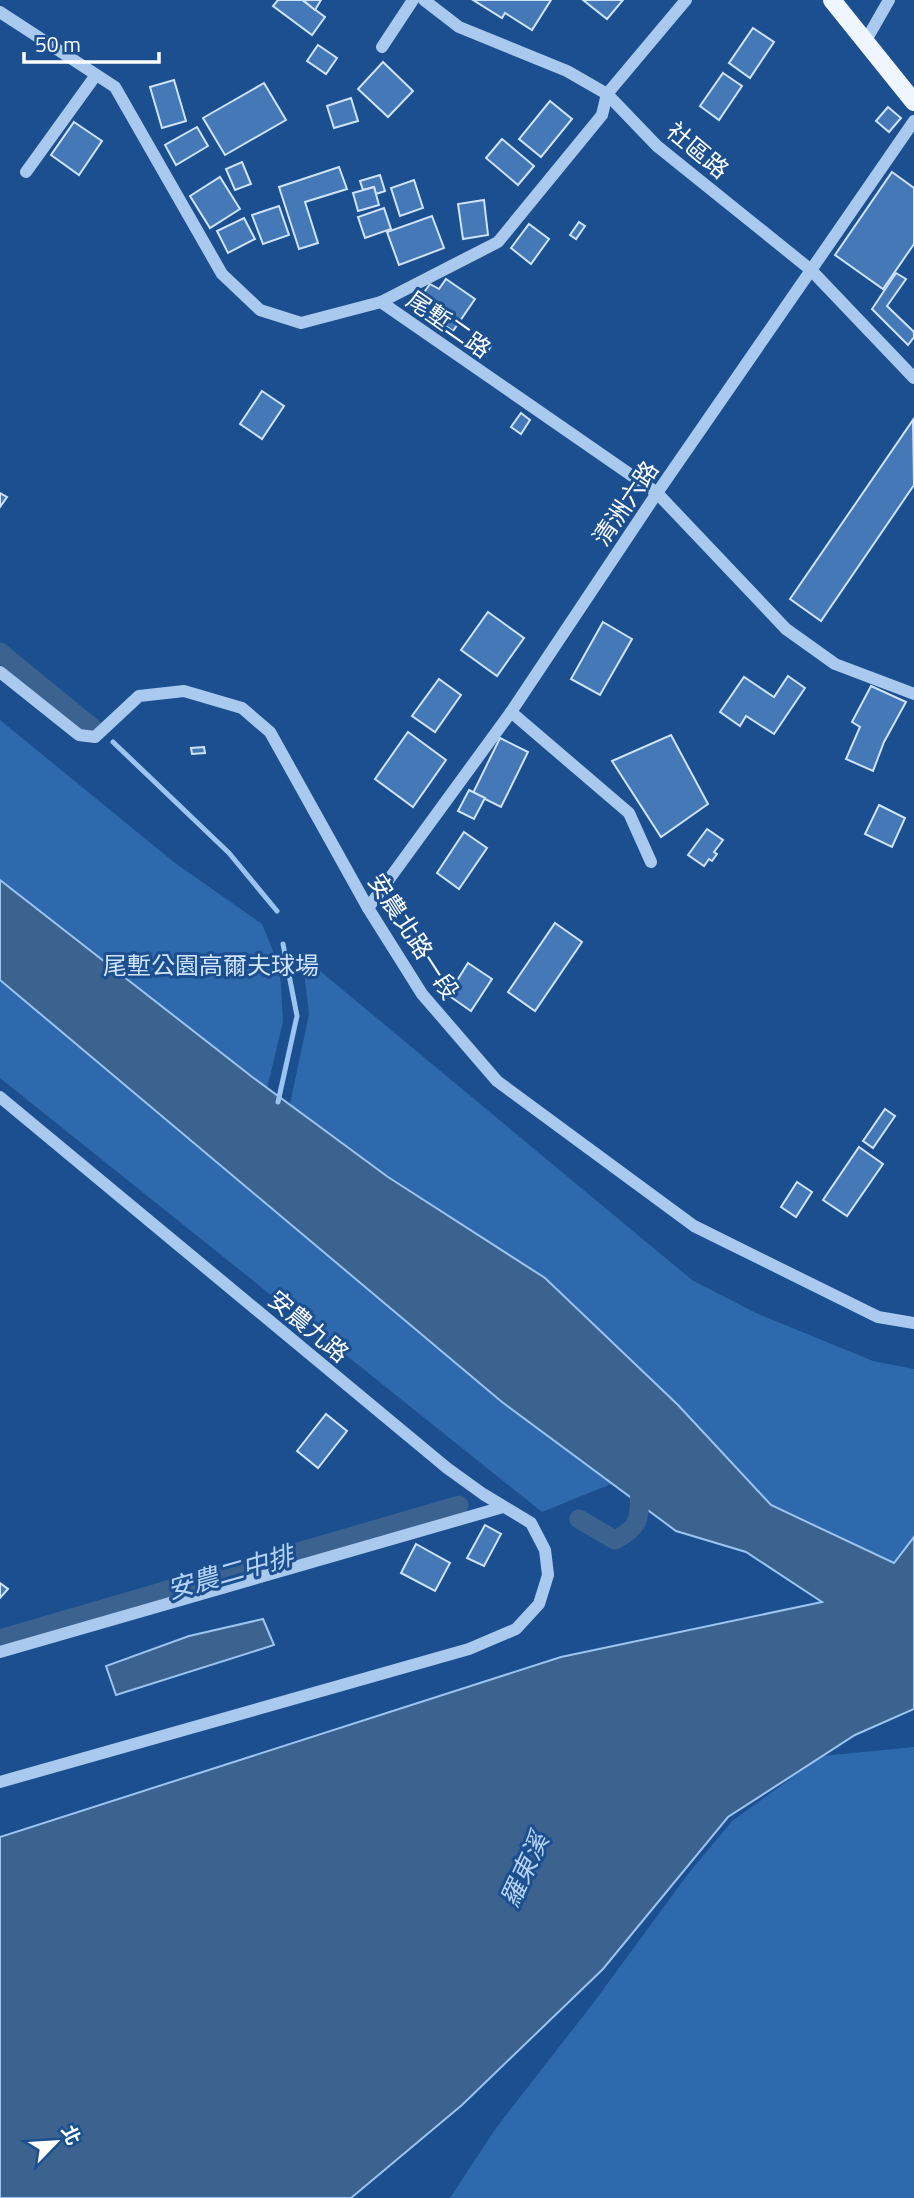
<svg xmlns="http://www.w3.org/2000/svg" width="914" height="2198" viewBox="0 0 914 2198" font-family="'Titillium Web','Noto Sans TC',sans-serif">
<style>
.green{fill:#2e69ad}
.water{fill:#3c6290;stroke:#9cc4f0;stroke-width:2}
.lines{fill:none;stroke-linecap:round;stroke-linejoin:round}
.stream{stroke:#9cc4f0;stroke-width:5}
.canal{stroke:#3c6290;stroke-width:19}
.building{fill:#4478b7;stroke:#cfe3fa;stroke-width:2}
.minor{stroke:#a9c9ee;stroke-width:12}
.major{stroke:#f0f6ff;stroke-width:18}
.labels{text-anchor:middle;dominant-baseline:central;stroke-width:6;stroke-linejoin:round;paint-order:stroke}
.street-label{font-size:24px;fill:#fff;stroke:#1b4f8f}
.park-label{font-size:24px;fill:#cfe3fa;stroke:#1b4f8f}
.water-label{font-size:26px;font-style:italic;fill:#b5d3f5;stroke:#1b4f8f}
</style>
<rect width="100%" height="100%" fill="#1b4f8f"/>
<g class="green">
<polygon points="0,720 175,863 262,924 280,968 283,1022 267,1088 0,880"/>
<polygon points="302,956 692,1280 756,1313 873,1361 914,1369 914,1537 894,1563 771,1505 678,1405 545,1278 383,1173 290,1104 309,1014"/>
<polygon points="0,980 502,1402 611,1484 542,1512 0,1078"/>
<polygon points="914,1747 914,2198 450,2198 496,2128 591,2006 688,1874 732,1821 822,1756"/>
</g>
<g class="water">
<polygon points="0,880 251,1076 388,1177 545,1278 678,1405 771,1505 894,1563 914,1537 914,1709 855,1735 728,1817 603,1969 462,2105 351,2198 0,2198 0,1837 561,1657 822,1602 746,1552 676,1531 502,1402 0,980"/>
<polygon points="263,1619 274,1645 116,1695 106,1666 189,1636"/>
</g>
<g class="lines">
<g class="stream">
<polyline points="113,742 229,853 277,911"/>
<polyline points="278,1102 297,1016 283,944"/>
</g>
<g class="canal">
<polyline points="0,652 93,728"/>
<path d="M579 1519 615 1540C645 1525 638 1514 640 1483L642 1481"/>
<polyline points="0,1639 459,1505"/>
</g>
</g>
<g class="building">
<polygon points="278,0 302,0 325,17 312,35 273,6"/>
<polygon points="303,0 321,0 315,10"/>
<polygon points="473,0 551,0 532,30 505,13 502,18"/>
<polygon points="583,0 623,0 607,19"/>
<polygon points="753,28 774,42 750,78 729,63"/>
<polygon points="318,45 337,58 326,74 307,61"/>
<polygon points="383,62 413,91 388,117 358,89"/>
<polygon points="723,73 742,86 719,120 700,106"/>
<polygon points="174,80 186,121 162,128 150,87"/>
<polygon points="264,83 286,120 225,155 203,118"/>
<polygon points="351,98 358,121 334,128 327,106"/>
<polygon points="550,101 572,119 541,157 519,139"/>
<polygon points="888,107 901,118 889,132 876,121"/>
<polygon points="74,122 102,141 79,175 51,155"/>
<polygon points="197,127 208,146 176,165 165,145"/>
<polygon points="502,139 534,166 518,185 486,158"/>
<polygon points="242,162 251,184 235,190 226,169"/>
<polygon points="339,167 347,189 305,202 318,243 299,249 279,187"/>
<polygon points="892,172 914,188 914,244 883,289 835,255"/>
<polygon points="380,175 385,191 376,194 374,187 363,190 360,181"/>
<polygon points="220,177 240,209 210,228 190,196"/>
<polygon points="414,180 423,208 400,216 391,188"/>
<polygon points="374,187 379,205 358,211 353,193"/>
<polygon points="484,200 488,235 463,239 458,204"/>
<polygon points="279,206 289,235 263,244 252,215"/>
<polygon points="384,208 391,229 365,238 358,217"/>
<polygon points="432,216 444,248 399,265 387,232"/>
<polygon points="244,218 255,239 228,253 217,231"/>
<polygon points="579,222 585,226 576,239 570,235"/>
<polygon points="529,224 549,239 531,264 511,248"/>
<polygon points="896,273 906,279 887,306 914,332 914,337 908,345 872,309"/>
<polygon points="446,279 475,299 453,331 415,305 430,284 439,289"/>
<polygon points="483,338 492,344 486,355 477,349"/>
<polygon points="262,391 284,406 262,439 240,424"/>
<polygon points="521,413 530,420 521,434 511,427"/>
<polygon points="913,420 914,485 821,621 790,599"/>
<polygon points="0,493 7,497 0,507"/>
<polygon points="488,612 524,638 497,676 461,650"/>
<polygon points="603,622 632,639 600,695 571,679"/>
<polygon points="788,676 805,688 774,734 746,716 740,726 720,712 744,677 774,697"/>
<polygon points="439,679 461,695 435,732 412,716"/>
<polygon points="871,686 906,702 884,742 873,771 846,759 860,727 852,722"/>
<polygon points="408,732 446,760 413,807 375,779"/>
<polygon points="671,735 708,804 661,837 612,761"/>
<polygon points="500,738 528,752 501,807 473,793"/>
<polygon points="204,747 205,753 192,754 191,748"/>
<polygon points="469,790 485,798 474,819 458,811"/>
<polygon points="879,805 905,818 892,847 865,834"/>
<polygon points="707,829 723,840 714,852 717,854 712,861 709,859 704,866 688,855"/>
<polygon points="464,832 487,848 459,889 437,873"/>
<polygon points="555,923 582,942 535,1011 508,992"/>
<polygon points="468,963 492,979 471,1011 448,995"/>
<polygon points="885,1109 895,1116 873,1148 863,1141"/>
<polygon points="859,1147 883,1164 847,1216 823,1200"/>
<polygon points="797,1182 812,1192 796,1217 781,1207"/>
<polygon points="326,1414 347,1431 318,1468 297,1451"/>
<polygon points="485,1525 501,1534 484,1566 467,1558"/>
<polygon points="416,1544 450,1563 435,1591 401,1573"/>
<polygon points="0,1583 8,1589 0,1598"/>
</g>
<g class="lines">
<g class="minor">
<polyline points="424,0 459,27 567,71 607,94 657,146 811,270 914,378"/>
<polyline points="0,12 115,87 222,274 260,310 301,323 381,302 657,493 786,629 835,664 914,694"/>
<polyline points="865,42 889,0"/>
<polyline points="382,47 413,0"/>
<polyline points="26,172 96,75"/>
<polyline points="381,302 498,242 602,115 607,94 686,0"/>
<polyline points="0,672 79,735 95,737 139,696 184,691 242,708 270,732 368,908 422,994 497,1081 694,1226 878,1317 914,1323"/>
<polyline points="511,712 629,813 651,862"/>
<polyline points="368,908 511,712 657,493 914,121"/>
<polyline points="0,1097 447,1468 483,1494 531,1523 545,1550 548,1575 539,1604 516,1629 469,1649 0,1782"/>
<polyline points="0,1652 503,1507"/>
</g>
<polyline class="major" points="832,0 914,102"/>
</g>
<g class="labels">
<g class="street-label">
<text transform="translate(698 150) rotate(40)">社區路</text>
<text transform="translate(449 324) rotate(35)">尾塹二路</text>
<text transform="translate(625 503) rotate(-56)">清洲六路</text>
<text transform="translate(414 936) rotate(57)">安農北路一段</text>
<text transform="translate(309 1326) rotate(40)">安農九路</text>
</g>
<g class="park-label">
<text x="211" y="965">尾塹公園高爾夫球場</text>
</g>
<g class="water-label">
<text transform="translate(230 1572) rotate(-16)">安農二中排</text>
<text transform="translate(524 1870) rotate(-65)">羅東溪</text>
</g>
</g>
<g transform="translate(56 2142) rotate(65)" stroke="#1b4f8f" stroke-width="5" paint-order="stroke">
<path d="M0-5L12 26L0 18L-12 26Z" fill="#ffffff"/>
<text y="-10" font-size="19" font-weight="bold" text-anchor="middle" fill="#ffffff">北</text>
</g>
<path d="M24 52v10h135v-10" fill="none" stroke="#ffffff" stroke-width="3.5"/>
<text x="35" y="52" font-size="21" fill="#ffffff" stroke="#1b4f8f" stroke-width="5" paint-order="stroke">50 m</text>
</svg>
